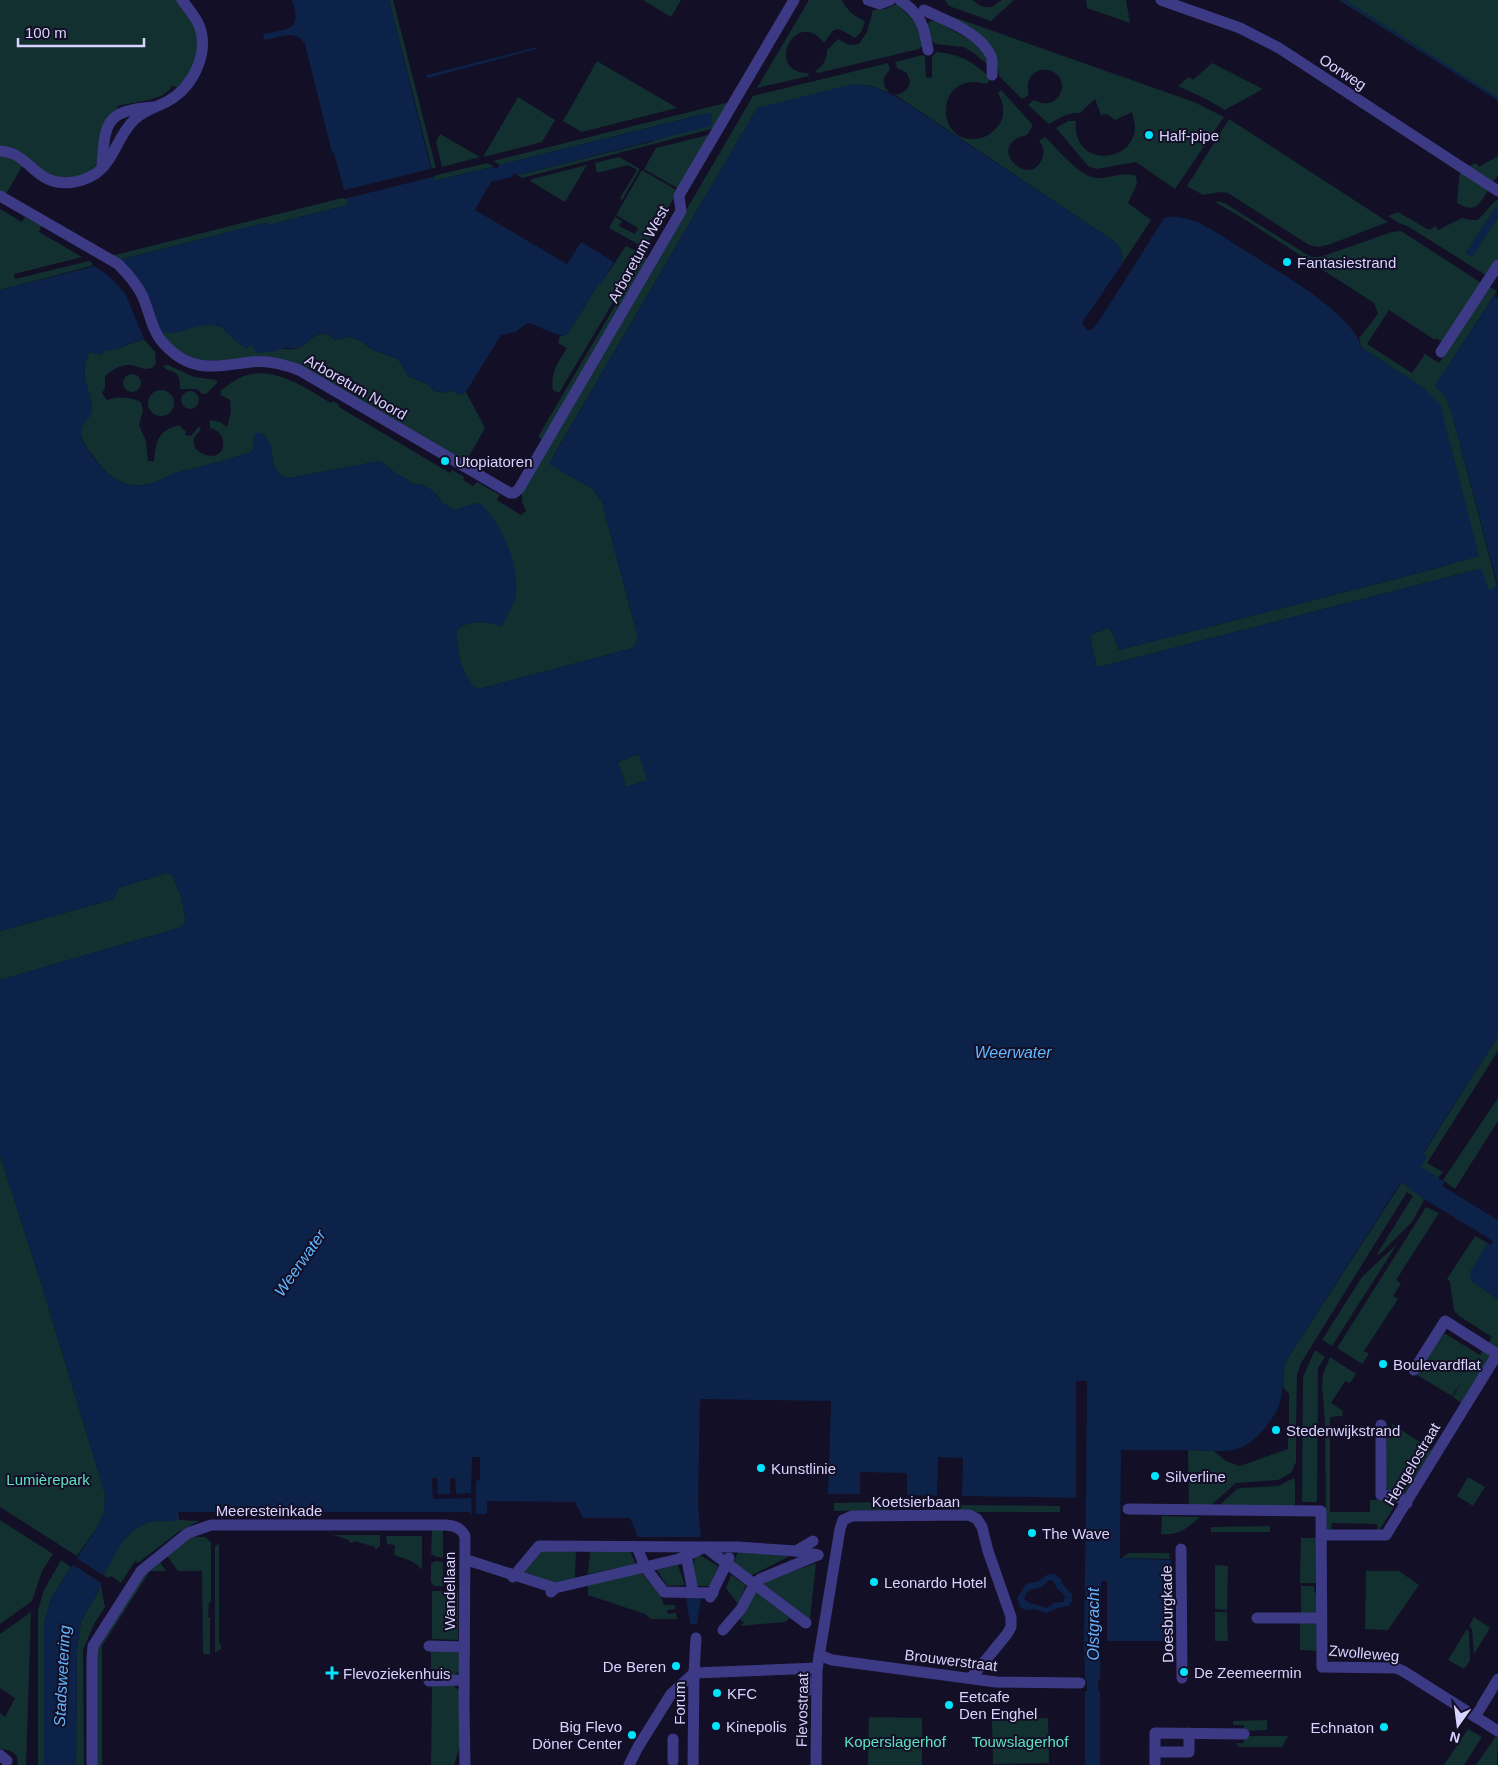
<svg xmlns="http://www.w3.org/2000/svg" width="1498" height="1765" viewBox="0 0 1498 1765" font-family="Arial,sans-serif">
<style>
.green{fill:#12302f}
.water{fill:#0c2248;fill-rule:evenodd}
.pier{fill:#130f26}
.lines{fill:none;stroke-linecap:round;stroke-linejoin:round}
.stream{stroke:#0c2248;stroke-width:2.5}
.minor{stroke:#3d3a85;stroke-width:11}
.poi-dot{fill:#00e5ff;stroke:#130f26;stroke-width:2}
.labels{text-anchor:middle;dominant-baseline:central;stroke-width:4;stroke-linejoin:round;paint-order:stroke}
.street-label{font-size:15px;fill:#d9d4ff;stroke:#130f26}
.poi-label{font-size:15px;fill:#d9d4ff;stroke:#130f26;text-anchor:start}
.park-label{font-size:15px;fill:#5fe0c0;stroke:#130f26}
.water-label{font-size:16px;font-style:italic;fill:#62b6ff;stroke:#130f26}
</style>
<rect width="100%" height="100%" fill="#130f26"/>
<g class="green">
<path d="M0 0H178L196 27 198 52 189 76 177 87 172 86C165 101 133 102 118 106L97 164 86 175 54 179 0 147Z"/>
<polygon points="389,0 393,0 436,168 432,169"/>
<polygon points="643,0 681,0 671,17"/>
<path d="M809 0H842C847 10 854 17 865 21L861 32 855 38C848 35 838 24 832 32 829 35 827 39 824 43 795 6 764 73 808 73L809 76 757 88Z"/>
<polygon points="945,0 972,0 981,6 985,7 992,7 1002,0 1014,0 991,21 949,6"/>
<polygon points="1086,0 1126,0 1130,23 1087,8"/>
<polygon points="1339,0 1498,0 1498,101 1493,97"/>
<path d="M897 4 916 23 923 45 919 49 818 73 815 71C824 66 827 59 827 50L838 39 849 45 859 44 867 32 873 10 885 9Z"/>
<path d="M942 13 1194 102 1224 117 1175 189 1136 162 1096 169 1088 166 1056 128 1068 121H1076C1071 167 1133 165 1135 128 1135 123 1133 117 1132 112L1115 120 1107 114 1101 115 1095 99 1080 113C1068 112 1059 118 1049 124L1028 105 1034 100C1060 115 1074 76 1048 70 1043 69 1038 70 1034 73 1027 80 1027 86 1029 95L1022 99 999 76 996 54Z"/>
<path d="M931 21H936L975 43 982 49 988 65 974 53 964 47 935 44C930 39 927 29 928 23Z"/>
<path d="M936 52C962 54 972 62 991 78L987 84C935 69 934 142 975 139 985 138 992 134 998 126 1006 116 1004 103 998 93L1001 90 1032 124V127L1027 135C983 144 1029 191 1042 159 1045 152 1043 146 1039 141L1045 137C1058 149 1080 178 1098 178 1112 178 1123 171 1136 176L1137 184 1128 203 1151 220 1122 264C1123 254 1121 246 1112 240L894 94C903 95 908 90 910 82L907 73 897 68 895 62 923 55 925 57 926 77 932 78V57Z"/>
<polygon points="597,61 677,108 582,132 563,121"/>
<path d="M888 63 890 70C882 76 881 85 890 93L869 85 757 108 743 133 739 135 740 137 551 460 558 469 593 489 602 502 637 634V641L633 648 479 689C462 682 456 646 457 630 466 620 490 621 502 626L515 580 513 565 507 545 476 503 455 510 442 503 437 495 423 485 414 484 394 472 380 461 289 478C265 472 279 453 264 435L255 434 253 450 249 453C228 460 205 465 183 471 173 473 165 478 155 482 129 492 108 479 94 457 89 451 82 442 81 434 80 424 91 417 92 407 92 403 90 399 89 396 85 381 81 365 90 352L100 355 106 350 116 349 144 339 155 352 156 364C148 374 140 366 130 365 121 364 112 370 105 376V388L102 393 107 400C119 396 130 397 141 402L143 411 139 425 146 441 148 461H154C156 439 159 430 180 425L182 429 186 431 185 435 191 436 199 426 201 430C175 451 226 470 223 441 222 433 217 430 210 428V420L220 422 227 427 231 412 230 400 221 395 220 391C228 385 237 378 247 375 277 367 307 389 331 403L333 401 339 405V407L450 473 452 470 464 477 463 480 473 486 477 482 500 495 497 500 521 515 526 511 522 502V490L753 96Z"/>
<polygon points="1212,63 1263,89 1225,110 1206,99 1178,86 1189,77 1193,80"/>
<polygon points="518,97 555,120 542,142 483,157"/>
<polygon points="730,102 715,128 522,178 514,173 518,175 651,142 712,115 708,113 500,165 493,161"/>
<polygon points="1229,119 1388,222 1331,244 1318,247 1309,245 1228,193 1220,192 1203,195 1187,186"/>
<polygon points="440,134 480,157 442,167 436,142"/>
<polygon points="712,134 679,189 644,169 656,148"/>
<polygon points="0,154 23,165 6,194 0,191"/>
<polygon points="1498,156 1498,175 1493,182 1469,166 1476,163 1479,167"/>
<polygon points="619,157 640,169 622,200 620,198 637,170 628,165 597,173 595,163"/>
<polygon points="487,163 497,169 492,167 434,181 433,176"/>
<polygon points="587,165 565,202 530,181 532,179"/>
<polygon points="642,170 678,191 645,248 609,228 615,217 622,221 619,226 635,234 638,228 616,215"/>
<path d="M1460 170 1489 189C1478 205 1477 214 1457 203Z"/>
<polygon points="346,197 348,205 269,225 265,223 118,260 111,256"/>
<polygon points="1498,200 1498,210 1495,208 1466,253 1472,256 1498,217 1498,259 1487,276 1409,227 1399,223 1388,216 1398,212 1429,230 1436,226 1438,230 1462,218 1471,220 1478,220 1495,201"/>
<polygon points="1219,201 1226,204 1311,257 1320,257 1392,232 1401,231 1483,284 1444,343 1436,338 1435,340 1389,310 1367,344 1412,373 1425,354 1439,363 1488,286 1497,291 1435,386 1445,396 1451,410 1497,586 1494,589 1488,589 1479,569 1099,667 1096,665 1090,637 1093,634 1108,628 1112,632 1119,650 1430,570 1478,556 1451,447 1426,390 1361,347 1359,338 1378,314 1374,303 1241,217 1215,202"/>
<polygon points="0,209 22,222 25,217 41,226 39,232 82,257 14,274 15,279 89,261 95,265 0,290"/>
<path d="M626 246 642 254 559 393 553 390C550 373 558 362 567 348L558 343 560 336 567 335 597 286C604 282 619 255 626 246Z"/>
<polygon points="644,256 649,260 544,440 538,437"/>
<path d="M208 324 222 327C225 331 228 332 232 336 237 340 240 345 246 348L252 344C266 346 281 350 294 349 310 347 317 322 335 340L349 337 360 340 373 350 398 359 409 377 426 383 434 391 444 393 450 390 461 395 466 392 485 428 465 463 307 371 250 359 196 361 171 346 162 332C178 331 193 326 208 324Z"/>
<path d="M168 365 194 377 217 380V383L206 394H202L197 389H180C180 379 179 371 167 370L163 366Z"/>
<circle cx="132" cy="383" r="9"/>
<circle cx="161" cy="403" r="13"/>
<circle cx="190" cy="400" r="9"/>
<polygon points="639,754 648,780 626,787 618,762"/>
<polygon points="167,873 172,875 181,896 186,922 179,928 0,980 0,931 114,899 118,888"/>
<polygon points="1498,1036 1498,1051 1427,1163 1443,1172 1438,1178 1420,1167 1427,1156 1423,1154"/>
<polygon points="1498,1098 1498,1121 1455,1189 1443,1180"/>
<polygon points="0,1155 41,1283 105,1494 104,1512 100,1523 77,1556 0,1507"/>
<polygon points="1402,1182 1424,1199 1423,1202 1412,1222 1379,1255 1377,1254 1413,1196 1407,1192 1301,1363 1297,1375 1296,1427 1289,1427 1289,1394 1283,1387 1284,1367 1286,1361"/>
<polygon points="1426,1207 1439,1213 1396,1280 1401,1284 1393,1296 1398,1299 1364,1351 1369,1354 1362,1364 1337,1348"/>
<polygon points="1475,1236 1488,1243 1471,1272 1471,1281 1498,1299 1498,1348 1488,1344 1492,1337 1459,1316 1454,1310 1450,1282 1447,1279"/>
<polygon points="1397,1244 1332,1346 1322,1340 1362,1277"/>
<polygon points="1444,1333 1480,1355 1484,1349 1488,1352 1490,1359 1461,1403 1453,1397 1462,1381 1452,1396 1417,1375"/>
<polygon points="1315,1350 1325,1357 1318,1368 1317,1502 1302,1502 1303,1377"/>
<polygon points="1330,1357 1356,1374 1350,1383 1345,1381 1331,1403 1343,1411 1342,1416 1330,1417 1330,1512 1370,1512 1370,1500 1390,1500 1395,1503 1394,1507 1378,1532 1377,1524 1332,1523 1331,1531 1327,1531 1326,1522 1325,1423 1322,1385 1323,1374"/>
<polygon points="1392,1424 1432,1450 1404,1494 1389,1492 1386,1486 1387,1433 1392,1433"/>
<polygon points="1288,1433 1296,1433 1296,1462 1291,1473 1278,1480 1236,1483 1209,1507 1189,1507 1188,1450 1214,1451 1226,1461 1240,1466 1288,1449"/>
<polygon points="1468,1477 1485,1487 1473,1506 1457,1496"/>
<polygon points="1294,1478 1295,1481 1295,1508 1216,1508 1237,1489 1241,1488 1278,1486"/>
<polygon points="889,1502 889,1510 834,1511 834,1503"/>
<polygon points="960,1505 1060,1506 1060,1512 958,1512"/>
<path d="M177 1512H178V1518L180 1520 199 1521 178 1532 138 1563 135 1561 121 1583 111 1576 107 1578 104 1575C112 1554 126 1530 149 1522 157 1520 168 1521 177 1521Z"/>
<path d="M1162 1516 1200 1517C1187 1528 1179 1536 1161 1534Z"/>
<polygon points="0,1520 53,1554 42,1571 32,1601 0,1624"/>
<polygon points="1270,1526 1270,1532 1211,1532 1211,1527"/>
<polygon points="433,1529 443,1530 443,1558 434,1556 431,1553 432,1531"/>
<polygon points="333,1535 380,1535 380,1546 375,1550 375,1547 354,1541 353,1543 349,1542 349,1540"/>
<path d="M386 1536H422V1570C415 1560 404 1559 394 1555L395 1545 387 1544Z"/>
<polygon points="190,1537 205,1537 211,1542 211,1602 209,1602 208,1617 210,1617 210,1654 203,1654 202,1571 178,1571 167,1556"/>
<polygon points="1301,1538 1317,1538 1317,1583 1300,1583"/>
<polygon points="219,1543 219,1642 222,1648 215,1653 215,1547"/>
<polygon points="541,1550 576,1552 575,1578 552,1583 521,1572"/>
<polygon points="590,1551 630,1551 636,1564 588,1574"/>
<polygon points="738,1552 788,1556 788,1557 750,1576 733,1564"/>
<polygon points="1129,1553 1169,1553 1170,1559 1122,1558"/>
<polygon points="695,1554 698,1554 718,1566 710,1586 697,1586 692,1575"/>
<polygon points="61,1560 71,1567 51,1598 44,1624 44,1765 38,1765 38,1610 44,1590"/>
<polygon points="435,1561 443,1562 443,1586 434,1586 431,1582 431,1564"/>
<polygon points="160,1562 166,1571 150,1571 102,1646 102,1765 96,1765 95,1659 99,1641 143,1574"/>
<polygon points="816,1563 810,1619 763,1584 764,1582"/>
<polygon points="678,1565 685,1585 667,1586 657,1570"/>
<polygon points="1215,1565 1228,1566 1227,1610 1215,1609"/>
<polygon points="1366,1571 1399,1571 1419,1585 1388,1630 1365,1629"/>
<polygon points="642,1573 661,1597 664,1605 675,1605 675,1609 667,1610 668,1614 676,1613 677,1619 651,1619 645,1614 588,1595 588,1585"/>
<polygon points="731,1575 746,1585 739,1602 737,1603 726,1588"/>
<polygon points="101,1586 105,1607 94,1624 83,1650 84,1765 76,1765 77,1647 81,1622"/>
<polygon points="1301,1586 1314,1586 1315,1593 1317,1594 1317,1611 1315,1614 1301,1615"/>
<polygon points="432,1591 458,1591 458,1640 432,1639"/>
<polygon points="755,1593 757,1593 790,1618 785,1622 740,1626 744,1622 741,1621 740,1618"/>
<path d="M31 1612 26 1765H18C19 1752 10 1750 0 1749V1713L5 1717 15 1698 0 1688V1634Z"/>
<polygon points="1215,1612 1227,1612 1228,1641 1215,1641"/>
<polygon points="1474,1617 1490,1628 1474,1654 1472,1629 1469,1626"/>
<polygon points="1300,1620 1316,1623 1317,1651 1300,1650"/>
<polygon points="1467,1629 1469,1632 1470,1661 1464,1669 1448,1660"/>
<polygon points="431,1651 459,1651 460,1670 454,1676 431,1676"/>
<polygon points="432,1686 454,1686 460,1692 460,1746 454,1765 431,1765"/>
<polygon points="869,1717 922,1718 922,1765 868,1765"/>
<polygon points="1048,1718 1049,1763 993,1764 992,1719"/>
<polygon points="1267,1720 1267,1730 1244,1731 1244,1725 1233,1725 1233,1721"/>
<polygon points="1468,1729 1482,1737 1464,1765 1444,1765"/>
<polygon points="1246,1736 1288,1736 1282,1747 1239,1747 1236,1743 1244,1743 1244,1737"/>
<polygon points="1496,1736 1498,1737 1497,1765 1476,1765"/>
</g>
<g class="water">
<path d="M292 0H389L434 181 492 167 497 169 499 165 708 113 712 115 711 126 518 175 514 173 512 177 491 182 475 210 567 264 581 242 614 262 601 284 597 286 567 335C560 338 538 326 529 323L526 324 516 332 501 335 466 392 461 395 450 390 444 393 434 391 426 383 409 377 398 359 373 350 360 340 349 337 335 340C318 322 311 344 298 348 293 349 288 347 283 348 281 348 278 350 276 351 270 352 262 352 256 353L252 345 246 348C237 343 228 335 222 327 199 319 180 338 162 332L116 349 106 350 100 355 90 352C81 365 85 381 90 396 91 400 93 406 92 411 91 419 80 424 81 434 81 442 89 451 93 457 108 479 128 492 155 482 164 478 173 473 183 471 205 465 227 460 249 453L253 450 255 434 256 433H260C283 446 261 471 289 478L380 461 394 472 414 484 423 485 433 491 442 503 455 510 476 503 481 504C502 524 522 569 515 599 512 609 505 617 502 627 491 621 466 620 457 630 456 646 462 682 479 689L633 648 637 641V634L602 502 593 489 549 464 740 137 739 135 743 133 757 108 853 84C875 85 889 92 908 104L1112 240C1121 246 1123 254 1122 264L1082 323 1087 330H1092L1101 318 1164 218C1172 215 1186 218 1194 221 1212 228 1228 240 1244 250 1274 269 1353 313 1361 347L1426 390 1440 404 1479 556 1430 570 1119 650 1112 632 1108 628 1093 634 1090 637 1096 665 1099 667 1479 569H1482L1488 589H1494L1497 583 1451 410 1445 396 1435 386 1494 296 1498 299V1036L1423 1153 1427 1156 1421 1167 1445 1182 1442 1186 1498 1220V1299L1471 1281 1470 1272 1488 1243 1491 1245 1493 1241 1424 1199 1401 1182 1286 1361C1281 1377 1285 1394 1277 1410 1269 1425 1254 1444 1237 1449 1221 1453 1203 1450 1187 1450 1165 1450 1143 1450 1121 1450L1120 1558 1171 1560 1172 1641H1107V1581H1101L1100 1680 1098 1681V1690L1100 1691V1765H1085V1691H1087V1681L1085 1680 1084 1643 1086 1498 962 1496 963 1458 938 1457 937 1496 907 1495V1473L860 1472V1494H828L831 1401 700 1399 698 1505 701 1537H638L630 1518H583L575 1502 487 1501V1514H471L470 1512H177V1521L149 1522 136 1529 125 1538 104 1574 101 1586 81 1622 77 1647 76 1765H44V1624L51 1598 100 1523 104 1512 105 1494 41 1283 0 1155V980L179 928 186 922 181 896 172 875 167 873 118 888 114 899 0 931V290L265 223 269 225 348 205 334 153H332L305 44C296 29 280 37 266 40L263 38 264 34C290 28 302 31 292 0ZM639 754 647 780 626 787 618 762Z"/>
<polygon points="537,47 536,49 428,78 426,77 427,75 431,74"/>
<polygon points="1495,208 1498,210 1498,217 1472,257 1466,253"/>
<path d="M1054 1574 1061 1579 1063 1585 1072 1594V1601L1068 1606 1057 1608 1046 1613 1035 1609 1026 1610 1020 1607 1017 1598 1026 1584 1039 1581 1047 1575ZM1049 1580 1053 1581 1058 1590 1063 1593 1065 1597 1063 1602 1054 1603 1046 1608C1041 1606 1026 1602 1024 1599 1028 1589 1030 1590 1039 1588 1043 1587 1046 1582 1049 1580Z"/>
<polygon points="686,1597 701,1597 697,1624 690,1624"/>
</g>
<g class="pier">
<polygon points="434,168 436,176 344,199 341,191"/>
<polygon points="116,257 162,335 145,341 125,293 108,275 91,264"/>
<polygon points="1076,1381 1087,1381 1086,1498 1076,1498"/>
<polygon points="472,1457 480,1457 480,1480 476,1481 476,1514 472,1514 471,1498 433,1499 432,1478 437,1478 438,1494 450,1494 450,1478 455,1478 456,1494 471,1493"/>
<polygon points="76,1558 106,1577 104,1585 72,1564"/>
</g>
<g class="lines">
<polyline class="stream" points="1343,0 1498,99"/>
<g class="minor">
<polyline points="868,0 880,4 890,0"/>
<path d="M900 0C921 15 924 25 928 50"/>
<polyline points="1161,0 1240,28 1279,48 1498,191"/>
<path d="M924 10C946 21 980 32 991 56 993 61 992 69 992 75"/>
<path d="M0 151C31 152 35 189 74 182 115 175 112 140 135 119 145 110 157 107 168 101 193 87 210 53 199 25 195 16 188 8 182 0"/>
<path d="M102 167C105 124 104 111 152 107"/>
<path d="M0 196 118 264C128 274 137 284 143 297 150 314 152 332 165 345 192 374 217 366 251 362 267 360 283 364 299 370L510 493H514L519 489 681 211 679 196 681 192 794 0"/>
<polyline points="1441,352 1498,265"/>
<polyline points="1414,1370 1445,1321 1497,1354"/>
<polyline points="1381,1425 1381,1495 1397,1496 1407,1503"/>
<polyline points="1128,1509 1321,1511 1322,1667 1396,1668 1403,1671 1498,1731"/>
<polyline points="1321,1535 1386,1535 1498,1353"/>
<polyline points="637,1547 645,1567 664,1592 713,1593"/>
<polyline points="1181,1549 1182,1678"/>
<polyline points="796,1551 813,1541"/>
<polyline points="686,1555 693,1592"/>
<polyline points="470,1561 555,1588"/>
<polyline points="513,1577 539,1546 705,1547 806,1623"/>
<polyline points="551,1592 555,1588 679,1559 705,1547 737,1547 796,1551 818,1555"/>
<polyline points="710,1597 729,1558"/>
<polyline points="1257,1618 1321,1618"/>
<polyline points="723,1630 741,1609 755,1583 760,1579 818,1555"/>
<polyline points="696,1638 694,1673 817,1668"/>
<polyline points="429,1646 464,1647"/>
<polyline points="819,1655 832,1660 996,1682 1080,1683"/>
<polyline points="806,1679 806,1692"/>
<polyline points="429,1681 464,1680"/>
<polyline points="1475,1717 1498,1679"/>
<polyline points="673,1739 673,1761"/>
<polyline points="1155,1752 1189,1752 1189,1733"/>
<polyline points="0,1755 7,1761"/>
<path d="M92 1765V1659L93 1646 141 1571 188 1533 211 1525H446C455 1526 461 1528 465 1536L464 1706 465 1765"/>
<polyline points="629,1765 638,1747 671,1694 694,1673"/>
<polyline points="693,1765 694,1673"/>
<polyline points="816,1765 817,1669 840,1529 843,1520 852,1516 969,1515 977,1519 982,1527 988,1551 1011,1617 1011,1627 1007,1634 971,1678"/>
<polyline points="1155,1765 1155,1733 1244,1734"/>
</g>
</g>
<g class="poi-dot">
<circle cx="1149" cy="135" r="5"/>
<circle cx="1287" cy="262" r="5"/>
<circle cx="445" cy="461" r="5"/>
<circle cx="1383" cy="1364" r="5"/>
<circle cx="1276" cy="1430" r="5"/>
<circle cx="761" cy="1468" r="5"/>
<circle cx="1155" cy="1476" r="5"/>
<circle cx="1032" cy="1533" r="5"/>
<circle cx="874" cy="1582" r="5"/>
<circle cx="676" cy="1666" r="5"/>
<circle cx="1184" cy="1672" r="5"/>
<path d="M329.5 1665.5h5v5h5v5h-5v5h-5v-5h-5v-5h5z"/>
<circle cx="717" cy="1693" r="5"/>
<circle cx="949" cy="1705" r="5"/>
<circle cx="716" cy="1726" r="5"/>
<circle cx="1384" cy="1727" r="5"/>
<circle cx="632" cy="1735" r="5"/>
</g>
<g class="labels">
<g class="street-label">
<text transform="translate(1343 72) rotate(33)">Oorweg</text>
<text transform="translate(638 254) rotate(-61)">Arboretum West</text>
<text transform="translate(356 387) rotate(30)">Arboretum Noord</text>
<text transform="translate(1412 1464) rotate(-59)">Hengelostraat</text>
<text x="916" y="1501">Koetsierbaan</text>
<text x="269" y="1510">Meeresteinkade</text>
<text transform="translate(449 1591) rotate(-90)">Wandellaan</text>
<text transform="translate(1167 1614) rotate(-91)">Doesburgkade</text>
<text transform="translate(1364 1653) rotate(5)">Zwolleweg</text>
<text transform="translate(951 1660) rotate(7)">Brouwerstraat</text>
<text transform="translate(679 1703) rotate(-90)">Forum</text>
<text transform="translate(802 1710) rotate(-89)">Flevostraat</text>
</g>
<g class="poi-label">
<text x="1159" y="135">Half-pipe</text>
<text x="1297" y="262">Fantasiestrand</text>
<text x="455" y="461">Utopiatoren</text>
<text x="1393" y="1364">Boulevardflat</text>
<text x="1286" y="1430">Stedenwijkstrand</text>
<text x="771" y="1468">Kunstlinie</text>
<text x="1165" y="1476">Silverline</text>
<text x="1042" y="1533">The Wave</text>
<text x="884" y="1582">Leonardo Hotel</text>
<text x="666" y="1666" text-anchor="end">De Beren</text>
<text x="1194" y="1672">De Zeemeermin</text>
<text x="343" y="1673">Flevoziekenhuis</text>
<text x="727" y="1693">KFC</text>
<text x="959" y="1696">Eetcafe<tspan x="959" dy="17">Den Enghel</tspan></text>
<text x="622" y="1726" text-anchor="end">Big Flevo<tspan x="622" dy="17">Döner Center</tspan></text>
<text x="726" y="1726">Kinepolis</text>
<text x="1374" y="1727" text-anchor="end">Echnaton</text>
</g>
<g class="park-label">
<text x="48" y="1479">Lumièrepark</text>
<text x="895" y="1741">Koperslagerhof</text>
<text x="1020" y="1741">Touwslagerhof</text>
</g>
<g class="water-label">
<text x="1013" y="1052">Weerwater</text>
<text transform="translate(300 1263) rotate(-55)">Weerwater</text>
<text transform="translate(1093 1624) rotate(-90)">Olstgracht</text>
<text transform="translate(62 1676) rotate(-87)">Stadswetering</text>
</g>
</g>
<g transform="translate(1458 1725) rotate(194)" stroke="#130f26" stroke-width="4" paint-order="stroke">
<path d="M0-4L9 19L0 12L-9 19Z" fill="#d9d4ff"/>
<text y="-8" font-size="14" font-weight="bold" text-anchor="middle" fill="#d9d4ff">N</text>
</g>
<path d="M18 38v8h126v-8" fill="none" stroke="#d9d4ff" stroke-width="2.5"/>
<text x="25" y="38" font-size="15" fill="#d9d4ff" stroke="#130f26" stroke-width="4" paint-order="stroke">100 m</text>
</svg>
